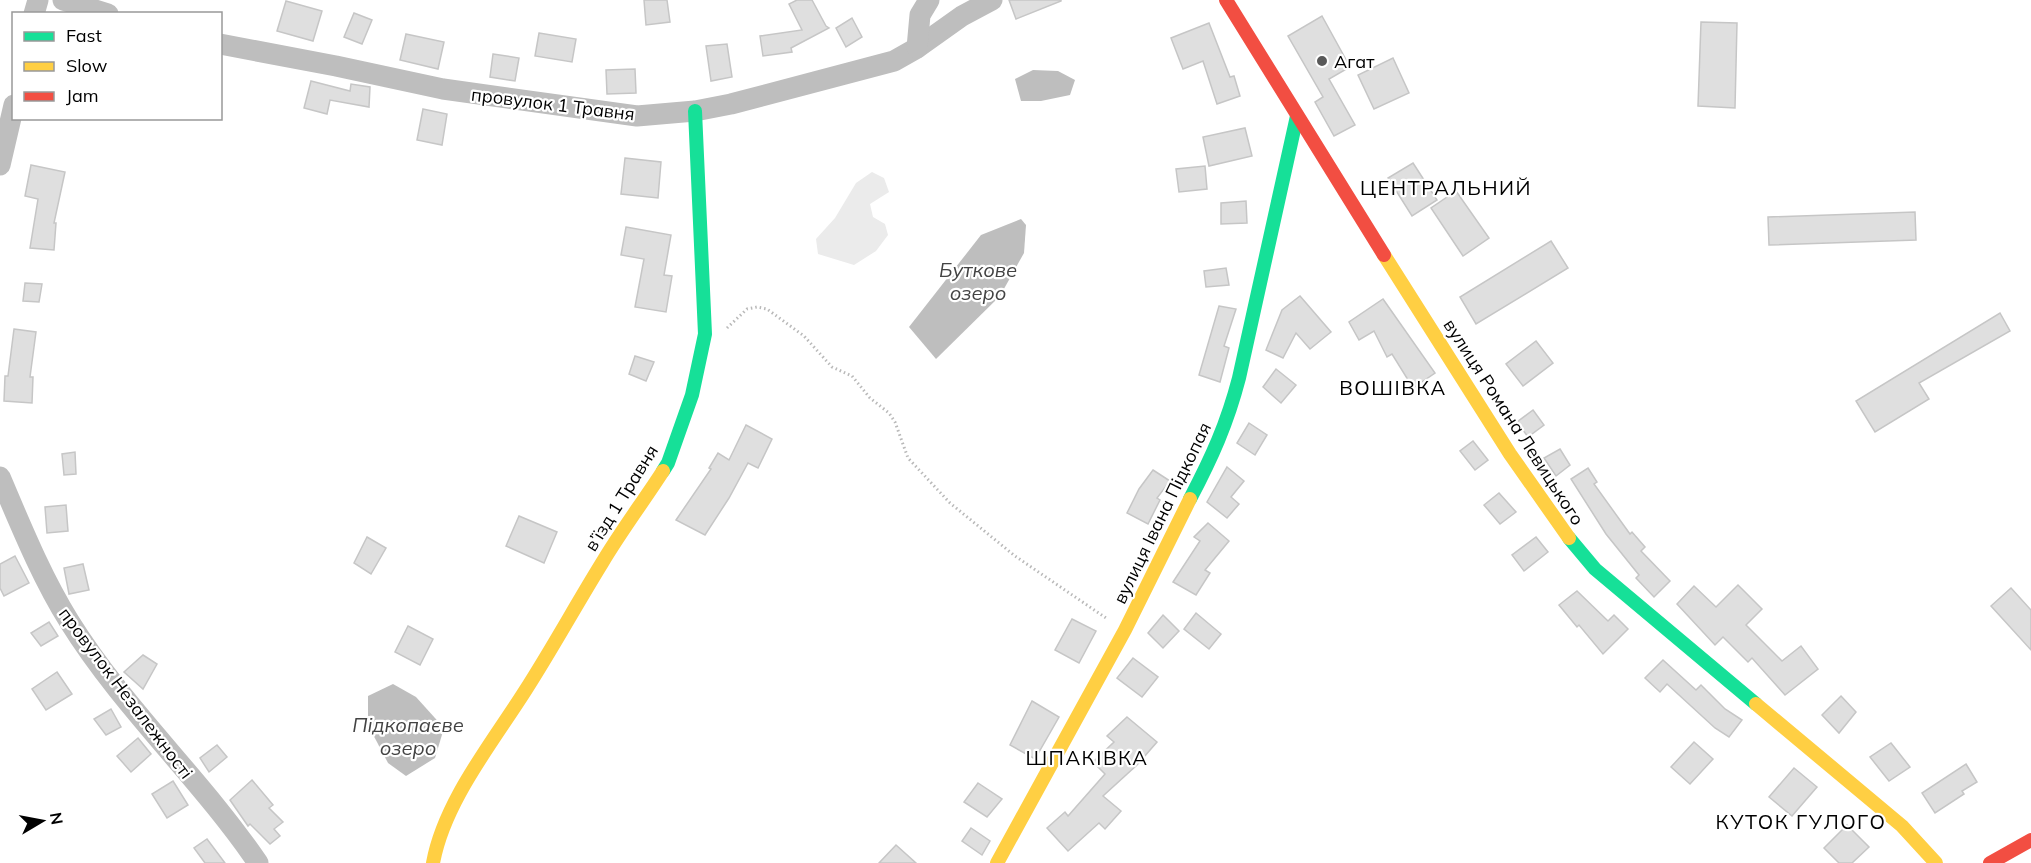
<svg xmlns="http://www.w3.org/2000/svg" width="2031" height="863" viewBox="0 0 2031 863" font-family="Mulish,sans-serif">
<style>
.green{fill:#ebebeb}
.water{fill:#bebebe}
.building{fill:#dfdfdf;stroke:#c6c6c6;stroke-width:1.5}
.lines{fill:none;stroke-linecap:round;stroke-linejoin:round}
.path{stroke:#b9b9b9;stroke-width:3;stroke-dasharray:1.5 3;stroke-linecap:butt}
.street{stroke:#bebebe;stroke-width:21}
.fast{stroke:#16e098;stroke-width:14}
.slow{stroke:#ffcf43;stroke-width:14}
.jam{stroke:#f24e42;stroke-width:14}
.poi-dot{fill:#595959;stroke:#fff;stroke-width:2}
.labels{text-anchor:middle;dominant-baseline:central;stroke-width:4.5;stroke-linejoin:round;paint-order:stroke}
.poi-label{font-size:18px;fill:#000;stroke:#fff;text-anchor:start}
.street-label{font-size:18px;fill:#000;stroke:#fff}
.neighbourhood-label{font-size:20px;letter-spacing:1.5px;fill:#000;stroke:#fff}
.water-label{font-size:20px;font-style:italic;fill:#434343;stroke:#fff}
</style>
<rect width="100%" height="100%" fill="#fff"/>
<polygon class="green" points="872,172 884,178 889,192 870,204 873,217 885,224 888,235 876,251 854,265 818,254 816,239 835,218 856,183"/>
<g class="water">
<polygon points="1033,70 1058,71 1075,80 1070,95 1041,101 1021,101 1015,79"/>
<polygon points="1021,219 1026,225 1024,253 1000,296 936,359 909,327 981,235"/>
<polygon points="393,684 416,697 444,728 435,758 406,776 388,763 368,725 368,696"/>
</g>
<g class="building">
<polygon points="644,0 667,0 670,22 646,25"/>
<polygon points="797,0 812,0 826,26 829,28 791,48 792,52 763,56 760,36 802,30 789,4"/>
<polygon points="1009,0 1061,0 1061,1 1016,19"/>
<polygon points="286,1 322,11 313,41 277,31"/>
<polygon points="354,13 372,20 362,44 344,37"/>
<polygon points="1322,16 1350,67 1329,79 1355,125 1334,136 1315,102 1323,97 1288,36"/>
<polygon points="852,18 862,37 846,47 836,28"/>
<polygon points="1701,22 1737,23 1735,108 1698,106"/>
<polygon points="1209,23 1230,77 1234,76 1240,96 1217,104 1203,61 1183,69 1171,38"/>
<polygon points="539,33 576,39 572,62 535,56"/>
<polygon points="406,34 444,42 438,69 400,60"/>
<polygon points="727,44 732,77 711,81 706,46"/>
<polygon points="493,54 519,58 515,81 490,77"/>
<polygon points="1393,58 1409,93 1374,109 1358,75"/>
<polygon points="635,69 636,93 607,94 606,70"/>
<polygon points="311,81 350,91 351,84 370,87 369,107 330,100 327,114 304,108"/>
<polygon points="423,109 447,114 442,145 417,140"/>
<polygon points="1245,128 1252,156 1209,166 1203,137"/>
<polygon points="625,158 661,162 658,198 621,194"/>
<polygon points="1413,163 1437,200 1412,216 1388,178"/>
<polygon points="31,165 65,172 54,223 56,223 54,250 30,248 38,199 25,196"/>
<polygon points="1205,166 1207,189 1179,192 1176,169"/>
<polygon points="1456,191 1489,238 1463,256 1431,208"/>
<polygon points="1246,201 1247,223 1221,224 1221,203"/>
<polygon points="1915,212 1916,240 1769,245 1768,217"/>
<polygon points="626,227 671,235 664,275 672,276 666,312 635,307 644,259 621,255"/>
<polygon points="1551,241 1568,268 1476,324 1460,297"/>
<polygon points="1226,268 1229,285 1206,287 1204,271"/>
<polygon points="25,283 42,284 39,302 23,301"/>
<polygon points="1300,296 1331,332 1310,349 1296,333 1283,358 1266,350 1282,310"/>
<polygon points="1383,299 1435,373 1413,388 1392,354 1387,357 1374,331 1359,340 1349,322"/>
<polygon points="1219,306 1236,309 1224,346 1229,348 1220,382 1199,375"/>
<polygon points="2000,313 2010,331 1919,383 1929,399 1875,432 1856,401"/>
<polygon points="14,329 36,332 30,377 33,377 32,403 4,401 5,376 8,376"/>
<polygon points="1536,341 1553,363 1523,386 1506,364"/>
<polygon points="635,356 654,362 646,381 629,374"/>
<polygon points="1276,369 1296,385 1281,403 1263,387"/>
<polygon points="1533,410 1544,425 1528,437 1517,422"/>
<polygon points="1249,423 1267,435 1255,455 1237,443"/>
<polygon points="746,425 772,439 758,468 748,463 729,498 705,535 676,520 711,469 709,468 718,453 729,460"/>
<polygon points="1473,441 1488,460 1475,470 1460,451"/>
<polygon points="1560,449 1570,465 1556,476 1544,458"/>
<polygon points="75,452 76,474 64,475 62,454"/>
<polygon points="1227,467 1244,481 1231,497 1239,504 1227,518 1207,502"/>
<polygon points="1588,468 1597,482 1594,484 1630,534 1632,532 1645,547 1641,551 1670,581 1654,597 1636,578 1639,575 1606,534 1571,479"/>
<polygon points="1153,470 1170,481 1157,498 1160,500 1148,524 1127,513 1139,489"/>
<polygon points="1499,493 1516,512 1500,524 1484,505"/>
<polygon points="66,505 68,531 47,533 45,507"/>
<polygon points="519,516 557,532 544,563 506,546"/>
<polygon points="1208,523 1229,541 1205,570 1210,573 1196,595 1173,582 1200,541 1194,537"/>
<polygon points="367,537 386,548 371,574 354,563"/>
<polygon points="1536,537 1548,552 1524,571 1512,555"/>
<polygon points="15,556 29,583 4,596 0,588 0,564"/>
<polygon points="83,564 89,590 69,594 64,568"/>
<polygon points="1738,585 1762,609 1746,625 1782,661 1801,646 1818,669 1785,695 1752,658 1748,662 1723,637 1715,645 1677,604 1694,586 1716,607"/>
<polygon points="2011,588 2031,610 2031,650 1991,606"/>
<polygon points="1577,591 1608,621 1614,615 1628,629 1603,654 1579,625 1577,627 1559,605"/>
<polygon points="1196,613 1221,634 1209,649 1184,629"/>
<polygon points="1163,615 1179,631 1163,648 1148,633"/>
<polygon points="1072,619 1096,631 1079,663 1055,650"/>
<polygon points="49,622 58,636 41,646 31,633"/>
<polygon points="408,626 433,639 420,665 395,652"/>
<polygon points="143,655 157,664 143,689 124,672"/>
<polygon points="1133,658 1158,677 1142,697 1117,678"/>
<polygon points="1663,660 1696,690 1701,685 1725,709 1742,720 1729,737 1715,728 1667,684 1660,692 1645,678"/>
<polygon points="57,672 72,694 46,710 32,689"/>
<polygon points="1841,696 1856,712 1839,733 1822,715"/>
<polygon points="1032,701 1059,717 1035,759 1010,745"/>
<polygon points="111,709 121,727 106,735 94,719"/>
<polygon points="1127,717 1157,742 1137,765 1103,796 1121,811 1105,829 1099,823 1068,851 1047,828 1065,812 1068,816 1105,774 1093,762 1114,742 1107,736"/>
<polygon points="138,738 151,754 131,772 117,756"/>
<polygon points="1694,742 1713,759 1690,784 1671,767"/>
<polygon points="1891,743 1910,767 1889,781 1870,757"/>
<polygon points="217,745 227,757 209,772 200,758"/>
<polygon points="1966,764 1977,782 1962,791 1964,794 1935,813 1922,793"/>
<polygon points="1794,768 1817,787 1792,816 1769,797"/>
<polygon points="252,780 273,805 269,808 283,822 274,829 280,836 270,844 250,824 248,826 230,800"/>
<polygon points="173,781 188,805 167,818 152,794"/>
<polygon points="978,783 1002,799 987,817 964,802"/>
<polygon points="1847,825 1869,847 1852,863 1839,863 1824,848"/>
<polygon points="971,828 990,841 982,855 962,841"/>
<polygon points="207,839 225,863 205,863 194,848"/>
<polygon points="896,845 916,863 879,863"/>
</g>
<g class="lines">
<polyline class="path" points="727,328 747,309 757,307 767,309 804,336 832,367 852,376 870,398 889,413 895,422 908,458 950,503 1015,556 1106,618"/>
<g class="street">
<polyline points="63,0 108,14"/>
<polyline points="34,14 38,0"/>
<polyline points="220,44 336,66 443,89 637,116 695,111 731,104 894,61 917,48 962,16 992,0"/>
<polyline points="917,48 920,15 929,0"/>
<polyline points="0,165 14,105"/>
<path d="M0 477C21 526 41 576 69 621 123 708 201 779 258 863"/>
</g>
<g class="fast">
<polyline points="663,471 668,463 692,395 705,334 695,111"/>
<path d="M1190 499C1212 457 1227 424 1239 378L1297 116"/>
<polyline points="1569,538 1595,569 1756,704"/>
</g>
<g class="slow">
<polyline points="1384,255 1510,454 1569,538"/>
<polyline points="1756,704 1902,826 1936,863"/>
<path d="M433 863C444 802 492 743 525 691 552 649 576 605 602 563 621 531 643 502 663 471"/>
<polyline points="997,863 1125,630 1190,499"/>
</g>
<g class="jam">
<polyline points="1226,0 1384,255"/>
<polyline points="1990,863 2031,840"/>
</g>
</g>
<circle class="poi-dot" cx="1322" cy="61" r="6"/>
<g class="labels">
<g class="poi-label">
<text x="1334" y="61">Агат</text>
</g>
<g class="street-label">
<text transform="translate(553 104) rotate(7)">провулок 1 Травня</text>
<text transform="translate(1514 422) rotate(57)">вулиця Романа Левицького</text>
<text transform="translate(621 498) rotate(-58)">в’їзд 1 Травня</text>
<text transform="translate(1162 513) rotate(-64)">вулиця Івана Підкопая</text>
<text transform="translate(126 693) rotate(53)">провулок Незалежності</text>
</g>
<g class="neighbourhood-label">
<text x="1446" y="187">ЦЕНТРАЛЬНИЙ</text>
<text x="1393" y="387">ВОШІВКА</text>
<text x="1087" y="757">ШПАКІВКА</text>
<text x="1801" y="821">КУТОК ГУЛОГО</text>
</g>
<g class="water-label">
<text x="978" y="269">Буткове<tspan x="978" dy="23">озеро</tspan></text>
<text x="408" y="724">Підкопаєве<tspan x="408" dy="23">озеро</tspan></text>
</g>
</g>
<rect x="12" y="12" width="210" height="108" fill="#ffffff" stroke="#999999" stroke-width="1.5"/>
<rect x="24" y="32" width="30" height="9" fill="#16e098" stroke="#999999" stroke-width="1.5"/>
<text x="66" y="42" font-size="18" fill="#000000">Fast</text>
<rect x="24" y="62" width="30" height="9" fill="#ffcf43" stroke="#999999" stroke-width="1.5"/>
<text x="66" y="72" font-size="18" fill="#000000">Slow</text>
<rect x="24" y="92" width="30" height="9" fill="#f24e42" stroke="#999999" stroke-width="1.5"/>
<text x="66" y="102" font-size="18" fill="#000000">Jam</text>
<g transform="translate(42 821) rotate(80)" stroke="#ffffff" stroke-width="4.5" paint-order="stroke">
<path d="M0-4.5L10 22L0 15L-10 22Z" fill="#000000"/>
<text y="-9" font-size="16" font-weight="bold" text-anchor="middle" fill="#000000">N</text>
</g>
</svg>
